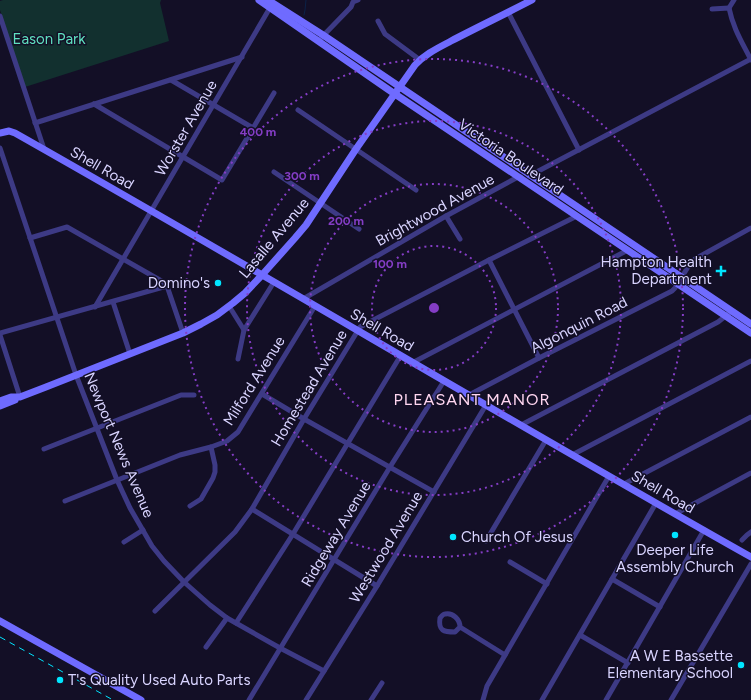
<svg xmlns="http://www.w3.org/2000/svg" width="751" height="700" viewBox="0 0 751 700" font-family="Figtree,sans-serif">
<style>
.park{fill:#12302f}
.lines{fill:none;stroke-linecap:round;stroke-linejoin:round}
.stream{stroke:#0c2248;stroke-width:1}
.street{stroke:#3d3a85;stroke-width:5}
.secondary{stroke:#6f6bff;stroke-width:7}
.rail{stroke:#00e5ff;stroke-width:1;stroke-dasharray:6 5;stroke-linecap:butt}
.ring{fill:none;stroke:#843dc5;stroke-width:2;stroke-dasharray:2 4}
.poi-dot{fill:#00e5ff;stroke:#130f26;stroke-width:1.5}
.labels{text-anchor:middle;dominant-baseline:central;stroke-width:3;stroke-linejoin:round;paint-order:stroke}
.park-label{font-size:15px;fill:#5fe0c0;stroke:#130f26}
.street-label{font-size:15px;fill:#d9d4ff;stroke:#130f26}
.poi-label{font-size:15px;fill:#d9d4ff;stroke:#130f26;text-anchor:end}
.neighbourhood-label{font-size:16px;letter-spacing:1px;fill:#ffd6f0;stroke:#130f26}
.centre{fill:#843dc5;stroke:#130f26;stroke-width:2}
.ring-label{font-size:12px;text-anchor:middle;font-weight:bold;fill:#843dc5;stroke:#130f26;stroke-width:3;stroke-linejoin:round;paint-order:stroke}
</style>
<rect width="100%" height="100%" fill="#130f26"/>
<polygon class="park" points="3,0 161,0 160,3 169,41 25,87 0,10 0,1"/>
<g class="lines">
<polyline class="stream" points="304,15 305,10 306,0"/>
<g class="street">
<polyline points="729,8 734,0"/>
<path d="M712 9 729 8C733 28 742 42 751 60"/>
<polyline points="508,12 579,150"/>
<polyline points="0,16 44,149"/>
<polyline points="378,21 385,34 420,60"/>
<polyline points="318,41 351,7 353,2 358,0"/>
<polyline points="171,80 253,128"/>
<polyline points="94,104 222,180 274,93"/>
<polyline points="298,110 416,190"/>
<polyline points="35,123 242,57"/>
<polyline points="0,148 76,375 117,480 130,508 152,546 164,561 184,582 210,605 227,618 280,648 324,671"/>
<polyline points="274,172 359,229"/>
<polyline points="529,176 751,59"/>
<polyline points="446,216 460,239"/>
<polyline points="30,238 67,227 165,283 167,286 183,333"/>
<polyline points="489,260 539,358"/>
<polyline points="303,299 446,216 518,177 521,177"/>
<polyline points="113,302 130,354"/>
<polyline points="229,306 244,330"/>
<polyline points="95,307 271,6"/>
<polyline points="0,333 167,286"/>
<polyline points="0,335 20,397"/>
<polyline points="238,359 244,330 274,282"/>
<polyline points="412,363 628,250"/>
<polyline points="262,394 304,419 434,492"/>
<polyline points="469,395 539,358 672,291 675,288 688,267 695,259 751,228"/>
<polyline points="521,425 718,322 732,311"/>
<polyline points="44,449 181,395 194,395"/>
<polyline points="572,455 751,361"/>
<polyline points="624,484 751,417"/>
<polyline points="65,501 180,455 211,447 227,441 238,432 315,306"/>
<polyline points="190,506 201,499 213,478 215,472 215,465 211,447"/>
<polyline points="252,509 377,586"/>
<polyline points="675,514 751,473"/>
<polyline points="742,540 747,535 751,532"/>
<polyline points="486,541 546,440"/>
<polyline points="124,542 143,530"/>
<polyline points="510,562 547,584"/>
<polyline points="612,579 660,607"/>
<polyline points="155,611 235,532 252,509 304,419 360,327 489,260 577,216"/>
<polyline points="236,623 293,534 401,355"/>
<path d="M460 627C460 620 453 612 445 614 443 614 441 617 440 618 438 631 444 632 455 632L460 627 505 655"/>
<polyline points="580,635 628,663"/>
<polyline points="206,647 227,618"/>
<polyline points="249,700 390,467 444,381"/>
<polyline points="306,700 377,586 486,405"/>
<polyline points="371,700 382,683"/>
<polyline points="483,700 487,686 609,476"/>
<polyline points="542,700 656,503"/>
<polyline points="606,700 704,530"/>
<polyline points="671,700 751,564"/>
</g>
<g class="secondary">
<polyline points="259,0 389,90 751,333"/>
<polyline points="268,0 323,35 751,324"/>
<path d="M0 133 9 131 15 133C261 272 504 418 751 557"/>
<path d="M0 401 11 397H20L46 387 183 333 201 324 217 315 233 303 245 293 262 275 295 238 306 225 356 149 415 65C425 54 438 48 451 41 478 27 505 14 532 0"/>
<polyline points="0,406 15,400"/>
<polyline points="0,621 141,700"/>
</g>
<polyline class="rail" points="0,637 113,700"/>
</g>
<g class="ring">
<circle cx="434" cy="308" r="62"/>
<circle cx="434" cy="308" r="124"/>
<circle cx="434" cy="308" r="187"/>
<circle cx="434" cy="308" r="249"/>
</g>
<g class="poi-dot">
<path d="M719 265h4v4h4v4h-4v4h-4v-4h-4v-4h4z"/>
<circle cx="218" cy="283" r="4"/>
<circle cx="675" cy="535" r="4"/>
<circle cx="453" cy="537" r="4"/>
<circle cx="741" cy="665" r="4"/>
<circle cx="60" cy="680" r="4"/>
</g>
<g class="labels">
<g class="park-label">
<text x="49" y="39">Eason Park</text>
</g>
<g class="street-label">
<text transform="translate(186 128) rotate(-60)">Worster Avenue</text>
<text transform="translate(511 157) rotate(34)">Victoria Boulevard</text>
<text transform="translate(102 168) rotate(30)">Shell Road</text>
<text transform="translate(435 210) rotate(-29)">Brightwood Avenue</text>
<text transform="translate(274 238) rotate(-50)">Lasalle Avenue</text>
<text transform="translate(579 325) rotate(-27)">Algonquin Road</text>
<text transform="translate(382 330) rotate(30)">Shell Road</text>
<text transform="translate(254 381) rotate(-58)">Milford Avenue</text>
<text transform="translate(309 388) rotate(-59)">Homestead Avenue</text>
<text transform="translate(119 445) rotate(67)">Newport News Avenue</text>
<text transform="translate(663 492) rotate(30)">Shell Road</text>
<text transform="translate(336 534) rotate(-59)">Ridgeway Avenue</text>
<text transform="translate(386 547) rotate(-59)">Westwood Avenue</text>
</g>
<g class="poi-label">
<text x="712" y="262">Hampton Health<tspan x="712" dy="17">Department</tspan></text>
<text x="210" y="283">Domino's</text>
<text x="461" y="537" text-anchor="start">Church Of Jesus</text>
<text x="675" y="550" text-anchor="middle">Deeper Life<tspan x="675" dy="17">Assembly Church</tspan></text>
<text x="733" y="656">A W E Bassette<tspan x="733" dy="17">Elementary School</tspan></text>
<text x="68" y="680" text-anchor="start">T's Quality Used Auto Parts</text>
</g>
<g class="neighbourhood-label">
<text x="472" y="399">PLEASANT MANOR</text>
</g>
</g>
<circle cx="434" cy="308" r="6" class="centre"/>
<g class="ring-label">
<text x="258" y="136">400 m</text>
<text x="302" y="180">300 m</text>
<text x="346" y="225">200 m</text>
<text x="390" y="268">100 m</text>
</g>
</svg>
